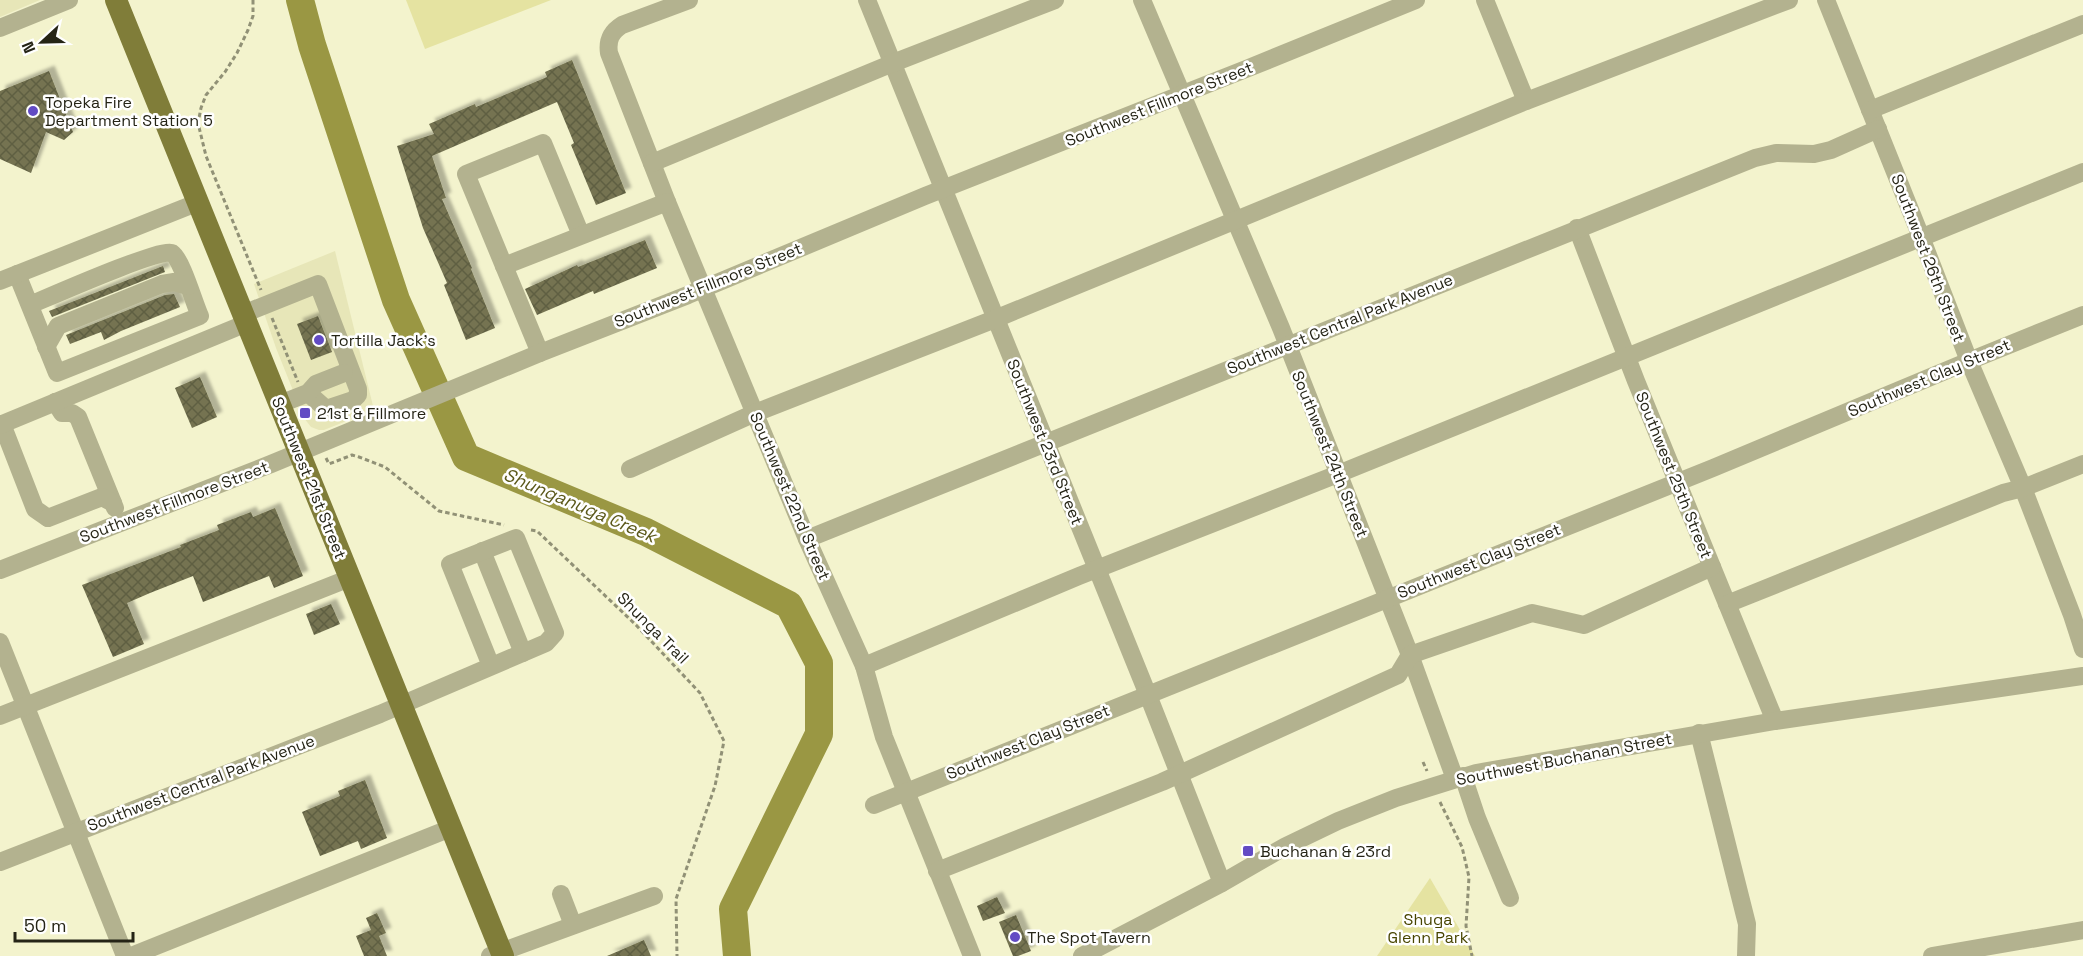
<svg xmlns="http://www.w3.org/2000/svg" width="2083" height="956" viewBox="0 0 2083 956" font-family="'Space Grotesk',sans-serif">
<style>
.built{fill:#e7e6b8}
.park{fill:#e5e3a1}
.lines{fill:none;stroke-linecap:round;stroke-linejoin:round}
.river{stroke:#9a9743;stroke-width:28}
.building{fill:url(#building-cross-hatch);filter:url(#shadow)}
.path{stroke:#919176;stroke-width:3;stroke-dasharray:4.5 3;stroke-linecap:butt}
.minor{stroke:#b3b28f;stroke-width:18}
.major{stroke:#807d39;stroke-width:22}
.poi-dot{fill:#624bc4;stroke:#fff;stroke-width:2}
.labels{text-anchor:middle;dominant-baseline:central;stroke-width:5;stroke-linejoin:round;paint-order:stroke}
.poi-label{font-size:16px;fill:#252416;stroke:#fff;text-anchor:start}
.street-label{font-size:16px;fill:#252416;stroke:#fff}
.park-label{font-size:16px;fill:#484500;stroke:#fff}
.water-label{font-size:18px;font-style:italic;fill:#5c591b;stroke:#fff}
</style>
<defs>
<pattern id="building-cross-hatch" width="8" height="8" patternUnits="userSpaceOnUse" patternTransform="scale(1.5)"><rect width="8" height="8" fill="#747351"/><path d="M0 0l8 8M0 8l8-8" fill="none" stroke="#5f5e42"/></pattern>
<filter id="shadow"><feDropShadow dx="5.5" dy="-5.5" stdDeviation="1.5" flood-color="#0004"/></filter>
</defs>
<rect width="100%" height="100%" fill="#f3f3cd"/>
<g class="built">
<polygon points="0,0 40,0 0,17"/>
<polygon points="335,251 374,410 324,430 319,430 311,427 304,418 276,348 254,284"/>
</g>
<g class="park">
<polygon points="406,0 551,0 425,49"/>
<polygon points="1430,878 1475,956 1377,956"/>
</g>
<g class="lines">
<polyline class="river" points="300,0 312,45 396,300 466,457 646,532 789,605 819,663 819,734 733,909 737,956"/>
</g>
<g class="building">
<polygon points="572,60 626,193 596,205 571,145 574,143 557,102 432,156 446,198 442,199 472,268 471,269 495,328 466,340 444,285 447,283 423,228 397,146 434,134 429,124 475,104 476,107 547,77 545,72"/>
<polygon points="49,71 73,132 64,140 46,132 31,173 0,159 0,91"/>
<polygon points="645,240 657,268 594,294 593,291 537,315 525,289 577,265 578,267"/>
<polygon points="163,266 165,272 52,317 49,311"/>
<polygon points="174,294 180,307 121,331 104,340 101,332 70,344 66,335 165,295"/>
<polygon points="318,316 332,352 311,360 297,324"/>
<polygon points="200,377 217,417 192,428 175,388"/>
<polygon points="275,508 303,576 274,588 269,576 203,602 193,576 150,593 127,603 144,644 113,657 82,585 181,547 180,545 219,530 217,525 251,512 253,517"/>
<polygon points="331,604 340,624 314,635 306,614"/>
<polygon points="365,780 387,838 361,849 358,841 320,856 302,812 340,796 338,791"/>
<polygon points="997,897 1005,913 983,921 977,906"/>
<polygon points="377,913 386,933 379,936 387,956 364,956 356,936 371,930 366,918"/>
<polygon points="1016,915 1031,951 1018,956 1013,956 999,922"/>
<polygon points="644,940 651,956 607,956"/>
</g>
<g class="lines">
<g class="path">
<polyline points="253,0 253,16 248,30 237,53 225,72 206,95 201,108 198,123 206,156 261,290"/>
<polyline points="272,318 298,382"/>
<polyline points="326,458 329,464 352,455 359,457 385,467 439,511 504,525"/>
<polyline points="531,530 537,531 636,625 700,693 724,741 715,786 676,899 677,956"/>
<polyline points="1423,762 1427,771"/>
<polyline points="1440,802 1462,847 1469,877 1466,926 1472,956"/>
</g>
<g class="minor">
<path d="M689 0 622 25C611 32 607 40 609 53L667 202 807 539 864 666 884 737 972 956"/>
<polyline points="867,0 1148,695 1222,883"/>
<polyline points="1142,0 1281,328 1410,655 1455,779"/>
<polyline points="1485,0 1526,101"/>
<polyline points="1826,0 1921,237 1969,361 2023,488 2072,615 2083,649"/>
<polyline points="0,28 69,0"/>
<polyline points="1870,110 2083,24"/>
<polyline points="652,163 893,63 1055,0"/>
<polyline points="1577,228 1636,381 1775,721"/>
<polyline points="504,266 466,174 543,143 581,235"/>
<path d="M17 274 57 373 200 316C194 303 182 260 172 253 162 247 47 298 30 305"/>
<polyline points="0,281 199,202"/>
<polyline points="243,314 318,284 358,389 358,395 353,400 326,409 308,393"/>
<polyline points="46,347 58,326 162,284 174,282 188,286"/>
<polyline points="540,353 504,266 667,202"/>
<polyline points="55,402 62,413 72,413 78,417 113,503"/>
<polyline points="280,404 308,393 316,384 344,373"/>
<polyline points="2,424 35,509 48,518"/>
<polyline points="0,425 247,323"/>
<polyline points="630,469 755,413 995,319 1526,101 1789,0"/>
<polyline points="48,518 102,497 113,503 115,508"/>
<polyline points="807,539 1755,158 1776,153 1814,154 1831,150 1878,129"/>
<polyline points="482,551 523,653"/>
<polyline points="0,570 271,464 540,353 688,295 925,196 1246,69 1416,0"/>
<polyline points="1727,604 2003,493 2023,488 2083,464"/>
<polyline points="0,642 125,956"/>
<polyline points="864,666 1079,576 1338,474 2083,172"/>
<polyline points="0,716 350,578"/>
<polyline points="1699,733 1747,924 1746,956"/>
<polyline points="1463,776 1477,818 1510,898"/>
<polyline points="874,805 1713,468 1969,361 2083,315"/>
<polyline points="0,862 380,714 546,643 555,633 516,538 450,564 491,666"/>
<polyline points="937,871 1162,782 1398,675 1410,655 1532,613 1584,625 1712,567"/>
<polyline points="561,894 573,925"/>
<polyline points="131,956 451,828"/>
<polyline points="490,956 654,896"/>
<polyline points="1082,956 1222,883 1286,846 1338,821 1396,798 1476,773 1775,721 2083,676"/>
<polyline points="1932,956 2083,930"/>
</g>
<polyline class="major" points="116,0 503,956"/>
</g>
<g class="poi-dot">
<circle cx="33" cy="111" r="6"/>
<circle cx="319" cy="340" r="6"/>
<rect x="299" y="407" width="12" height="12" rx="3"/>
<rect x="1242" y="845" width="12" height="12" rx="3"/>
<circle cx="1015" cy="937" r="6"/>
</g>
<g class="labels">
<g class="poi-label">
<text x="45" y="102">Topeka Fire<tspan x="45" dy="18">Department Station 5</tspan></text>
<text x="331" y="340">Tortilla Jack's</text>
<text x="317" y="413">21st &amp; Fillmore</text>
<text x="1260" y="851">Buchanan &amp; 23rd</text>
<text x="1027" y="937">The Spot Tavern</text>
</g>
<g class="street-label">
<text transform="translate(1159 104) rotate(-22)">Southwest Fillmore Street</text>
<text transform="translate(1928 258) rotate(69)">Southwest 26th Street</text>
<text transform="translate(708 285) rotate(-22)">Southwest Fillmore Street</text>
<text transform="translate(1340 324) rotate(-22)">Southwest Central Park Avenue</text>
<text transform="translate(1929 378) rotate(-23)">Southwest Clay Street</text>
<text transform="translate(1045 442) rotate(68)">Southwest 23rd Street</text>
<text transform="translate(1330 454) rotate(68)">Southwest 24th Street</text>
<text transform="translate(1674 475) rotate(68)">Southwest 25th Street</text>
<text transform="translate(309 478) rotate(68)">Southwest 21st Street</text>
<text transform="translate(790 496) rotate(67)">Southwest 22nd Street</text>
<text transform="translate(174 502) rotate(-21)">Southwest Fillmore Street</text>
<text transform="translate(1479 561) rotate(-22)">Southwest Clay Street</text>
<text transform="translate(653 628) rotate(45)">Shunga Trail</text>
<text transform="translate(1028 742) rotate(-22)">Southwest Clay Street</text>
<text transform="translate(1564 759) rotate(-11)">Southwest Buchanan Street</text>
<text transform="translate(201 783) rotate(-21)">Southwest Central Park Avenue</text>
</g>
<g class="park-label">
<text x="1428" y="919">Shuga<tspan x="1428" dy="18">Glenn Park</tspan></text>
</g>
<g class="water-label">
<text transform="translate(580 505) rotate(23)">Shunganuga Creek</text>
</g>
</g>
<g transform="translate(42 42) rotate(248)" stroke="#ffffff" stroke-width="4.5" paint-order="stroke">
<path d="M0-4.5L10 22L0 15L-10 22Z" fill="#252416"/>
<text y="-9" font-size="16" font-weight="bold" text-anchor="middle" fill="#252416">N</text>
</g>
<path d="M15 932v9h118v-9" fill="none" stroke="#252416" stroke-width="3"/>
<text x="24" y="932" font-size="18" fill="#252416" stroke="#ffffff" stroke-width="4.5" paint-order="stroke">50 m</text>
</svg>
